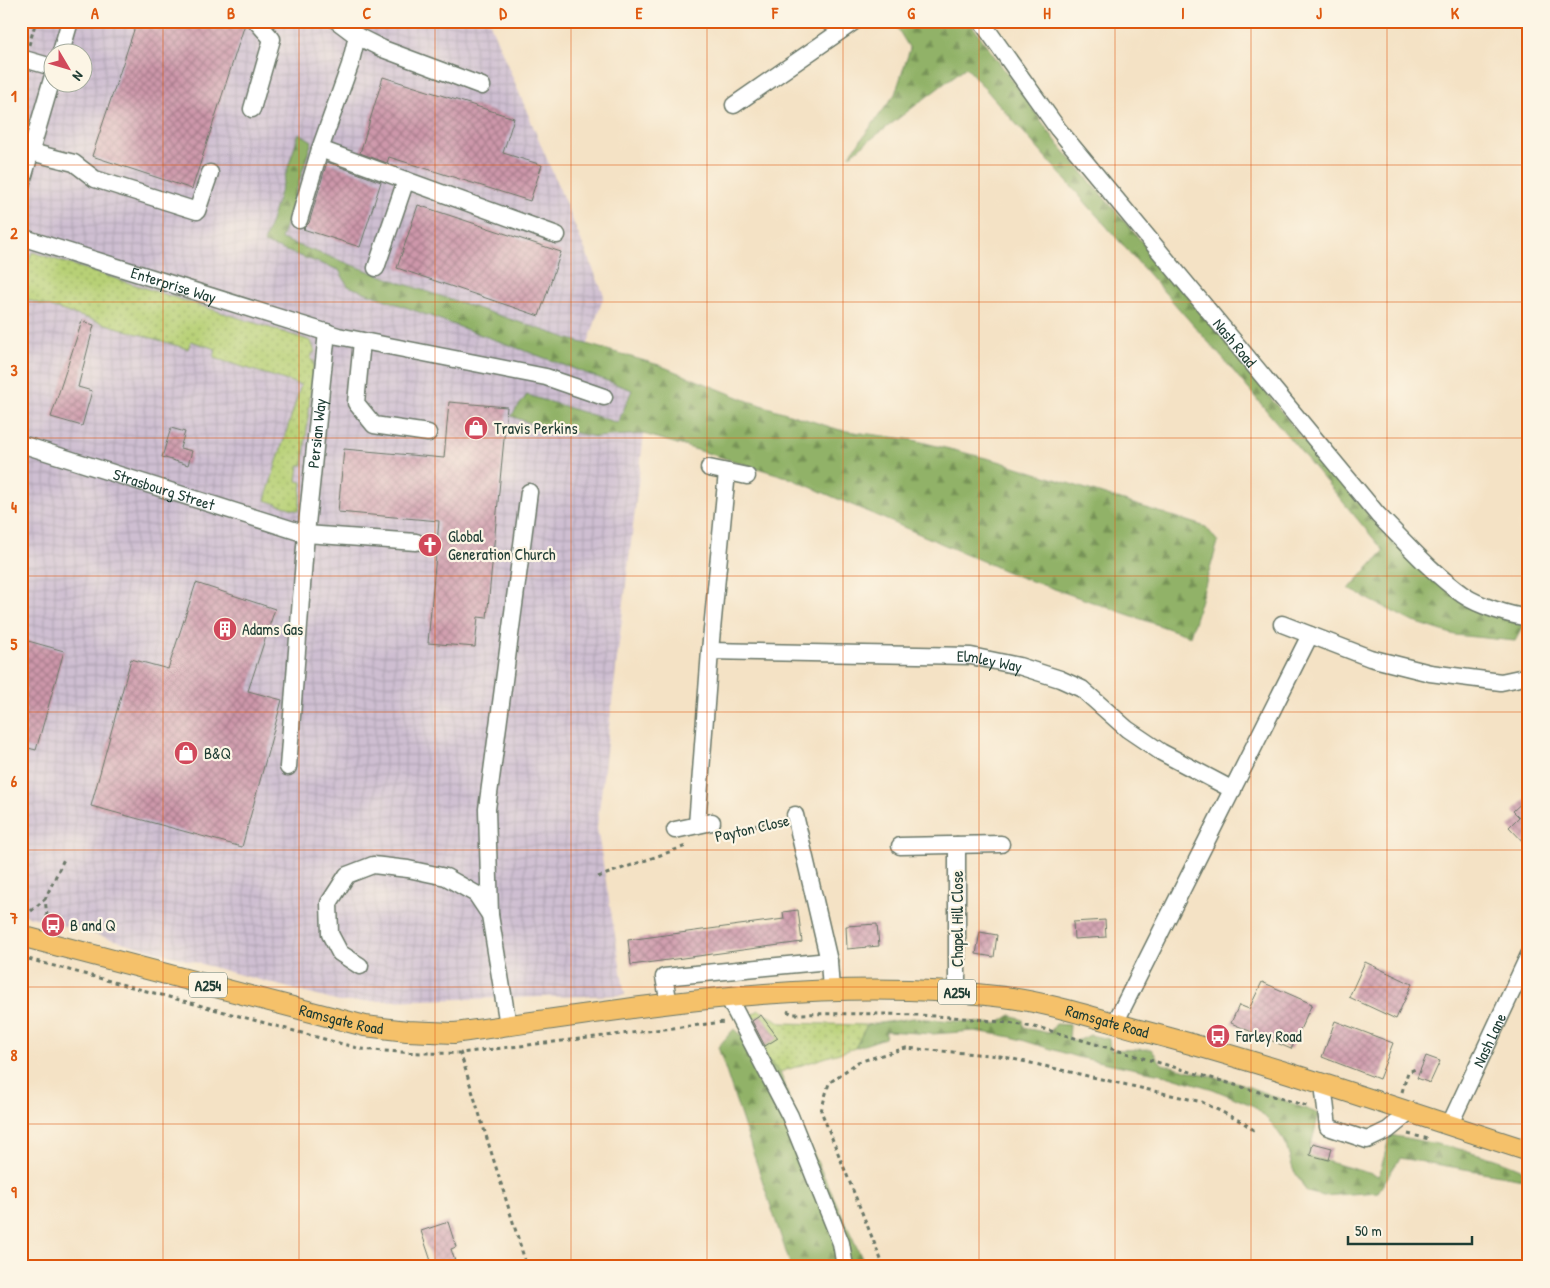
<svg xmlns="http://www.w3.org/2000/svg" width="1550" height="1288" viewBox="0 0 1550 1288" font-family="'Patrick Hand',sans-serif">
<style>
.industrial{fill:url(#industrial-grid);fill-rule:evenodd}
.grass{fill:url(#grass-dots);stroke:#6b8655;fill-rule:evenodd}
.forest{fill:url(#forest-firs);stroke:#58784e}
.building{fill:url(#building-cross-hatch)}
.lines{fill:none;stroke-linecap:round;stroke-linejoin:round}
.minor-casing{stroke:#6a7767;stroke-width:19}
.major-casing{stroke:#6a7767;stroke-width:22}
.path{stroke:#6a7767;stroke-width:3;stroke-dasharray:4 4;stroke-linecap:butt}
.minor{stroke:#fff;stroke-width:16}
.major{stroke:#f5c16b;stroke-width:20}
.grid{fill:none;stroke:#de580e;stroke-width:1;stroke-opacity:0.55}
.labels{text-anchor:middle;dominant-baseline:central;stroke-width:4.5;stroke-linejoin:round;paint-order:stroke}
.shield{fill:#fcf5e5;stroke:#617469;stroke-width:1}
.shield-label{font-size:15px;font-weight:bold;fill:#1f3d34}
.street-label{font-size:16px;fill:#1f3d34;stroke:#fcf5e5}
.poi-label{font-size:16px;fill:#1f3d34;stroke:#fcf5e5;text-anchor:start}
.neatline{fill:none;stroke:#de580e;stroke-width:2}
.grid-label{font-size:16px;text-anchor:middle;font-weight:bold;fill:#de580e}
</style>
<defs>
<pattern id="industrial-grid" width="8" height="8" patternUnits="userSpaceOnUse" patternTransform="scale(1.25)"><rect width="8" height="8" fill="#cebed1"/><path d="M0 4h8M4 0v8" fill="none" stroke="#b0a4b4"/></pattern>
<pattern id="grass-dots" width="8" height="8" patternUnits="userSpaceOnUse" patternTransform="scale(1.25)"><rect width="8" height="8" fill="#b7d076"/><path d="M2 2h.1M6 6h.1" fill="none" stroke="#94aa62" stroke-width="1.8" stroke-linecap="round"/></pattern>
<pattern id="forest-firs" width="22" height="20" patternUnits="userSpaceOnUse" patternTransform="scale(1.25)"><rect width="22" height="20" fill="#91b267"/><path d="M5 1l3.5 6h-7zM16 11l3.5 6h-7z" fill="#769256"/></pattern>
<pattern id="building-cross-hatch" width="8" height="8" patternUnits="userSpaceOnUse" patternTransform="scale(1.25)"><rect width="8" height="8" fill="#cd97aa"/><path d="M0 0l8 8M0 8l8-8" fill="none" stroke="#a67c8b"/></pattern>
</defs>
<rect width="100%" height="100%" fill="#fcf5e5"/>
<filter id="ink" filterUnits="userSpaceOnUse"><feTurbulence type="fractalNoise" baseFrequency=".02" numOctaves="2"/><feDisplacementMap in="SourceGraphic" scale="10" xChannelSelector="R" yChannelSelector="G"/><feConvolveMatrix kernelMatrix="1 2 1 2 8 2 1 2 1" color-interpolation-filters="sRGB"/></filter>
<filter id="wash" filterUnits="userSpaceOnUse"><feTurbulence type="fractalNoise" baseFrequency=".0096" numOctaves="4" result="noise"/><feDisplacementMap in="SourceGraphic" scale="20" xChannelSelector="R" yChannelSelector="G"/><feGaussianBlur stdDeviation="1.12" result="paint"/><feColorMatrix in="noise" values="0 0 0 0 0 0 0 0 0 0 0 0 0 0 0 0 0 1.4 0 .05"/><feComposite in="paint" operator="in"/></filter>
<g filter="url(#wash)">
<rect width="100%" height="100%" fill="#f4e2c5"/>
<path class="industrial" d="M21 21H489L604 295 584 356 646 382 644 434 597 828 625 995 339 1002 21 914ZM52 52H82V82H52Z"/>
<g class="grass">
<polygon points="32,252 311,341 315,352 312,354 311,360 314,361 303,465 299,465 297,481 302,482 299,511 265,500 301,385 214,358 216,349 191,341 188,349 21,298 21,285"/>
<path d="M759 1010 782 1023 867 1025 855 1048 780 1072 767 1062 739 1024ZM761 1015 778 1038 762 1048 747 1023Z"/>
</g>
<g class="forest">
<polygon points="893,21 969,21 1058,144 1214,326 1310,448 1396,546 1458,600 1523,626 1515,641 1455,635 1411,621 1349,589 1384,551 1225,361 966,67 849,156 895,94 910,49"/>
<polygon points="299,133 312,141 281,239 404,284 576,341 659,365 748,401 840,430 913,440 998,461 1206,527 1218,542 1190,636 1017,576 787,477 644,434 596,437 533,424 511,416 527,395 618,423 632,390 348,286 339,270 264,243"/>
<path d="M1011 1015 1023 1020 1024 1028 1049 1033 1056 1024 1070 1025 1069 1040H1080L1090 1035 1109 1039 1110 1050 1151 1049 1162 1064 1239 1083 1319 1114 1308 1156 1379 1176 1390 1135C1436 1144 1487 1152 1529 1173V1180L1400 1158 1378 1192 1323 1196 1307 1192 1293 1169 1285 1142 1274 1126 1254 1106 1213 1089 1166 1075 1077 1057 1012 1037 975 1031 932 1034 886 1031 885 1038 855 1048 867 1025 913 1018 997 1024Z"/>
<polygon points="734,1029 780,1072 793,1110 866,1267 791,1267 718,1047"/>
</g>
<g id="blocks">
<g class="building">
<polygon points="137,21 246,21 192,189 92,156"/>
<polygon points="383,77 514,118 503,153 542,165 530,201 389,157 387,163 360,153"/>
<polygon points="327,162 381,182 360,247 303,229 309,223"/>
<polygon points="418,205 561,252 539,316 397,268"/>
<polygon points="82,321 94,325 78,387 92,391 82,426 51,417"/>
<polygon points="449,402 507,407 487,618 478,617 475,647 428,643 439,521 338,512 344,449 444,458"/>
<polygon points="171,428 185,432 180,448 192,451 188,465 162,457"/>
<polygon points="196,583 275,609 248,691 282,700 242,847 91,806 131,659 168,669"/>
<polygon points="21,639 64,651 36,750 21,746"/>
<polygon points="1529,796 1529,848 1509,827 1519,817 1513,811"/>
<polygon points="798,910 802,942 631,965 628,940 784,919 783,912"/>
<polygon points="1105,920 1106,937 1074,939 1073,922"/>
<polygon points="877,924 879,946 847,949 846,926"/>
<polygon points="980,932 997,935 994,957 976,954"/>
<polygon points="1365,962 1412,984 1396,1019 1349,997"/>
<polygon points="1262,982 1312,1004 1291,1049 1231,1023 1239,1005 1249,1009"/>
<polygon points="761,1015 778,1038 765,1046 752,1021"/>
<polygon points="1335,1021 1393,1043 1379,1079 1322,1057"/>
<polygon points="1426,1056 1440,1061 1430,1083 1417,1078"/>
<polygon points="1313,1143 1332,1148 1329,1160 1310,1155"/>
<polygon points="448,1222 456,1247 451,1249 457,1267 433,1267 421,1231"/>
</g>
</g>
</g>
<g filter="url(#ink)">
<use href="#blocks" fill-opacity="0" stroke="#6a7767" stroke-width="1"/>
<g class="lines">
<g class="minor-casing">
<g id="minor">
<polyline points="337,21 357,36"/>
<path id="s1" d="M981 21 1058 129 1378 515C1405 542 1432 573 1463 595 1479 606 1509 615 1529 618"/>
<polyline points="61,52 70,21"/>
<polyline points="21,58 52,67"/>
<polyline points="482,86 383,49 357,36 350,65 320,149 557,235"/>
<polyline points="734,105 855,21"/>
<polyline points="252,109 272,39 256,21"/>
<polyline points="31,152 74,163 95,179 197,211 210,173"/>
<polyline points="21,185 52,79"/>
<polyline points="299,220 320,149"/>
<path id="s2" d="M21 237 338 336 546 377 604 397"/>
<polyline points="376,268 406,180"/>
<polyline points="362,341 356,403 374,425 428,433"/>
<path id="s3" d="M21 444 306 534 416 542"/>
<polyline points="709,468 747,476"/>
<polyline points="1282,624 1370,658 1430,673 1501,682 1529,676"/>
<path id="s4" d="M710 651 971 656 1019 666 1060 679 1082 689 1127 729 1161 752 1233 790"/>
<path id="s5" d="M288 767 306 534 327 332"/>
<polyline points="795,815 829,961 831,990"/>
<polyline points="697,825 710,651 727,472"/>
<polyline points="675,830 712,822"/>
<polyline points="957,845 957,992"/>
<polyline points="900,846 1001,844"/>
<polyline points="490,915 487,809 529,492"/>
<polyline points="360,966 340,953 330,934 329,903 347,875 373,865 408,869 446,877 476,894 490,915 508,1025"/>
<polyline points="728,997 790,1116 841,1243 845,1267"/>
<polyline points="669,1004 664,977 829,961"/>
<polyline points="1115,1023 1310,635"/>
<polyline points="1323,1084 1328,1127 1367,1140 1388,1130 1410,1112"/>
<path id="s6" d="M1449 1126 1529 955"/>
</g>
</g>
<g class="major-casing">
<g id="major">
<path id="s7" d="M21 936 365 1026 407 1031 454 1033C636 1008 820 974 1004 997 1051 1003 1098 1019 1143 1031 1274 1065 1401 1110 1529 1151"/>
</g>
</g>
<g class="path">
<polyline points="29,45 36,21"/>
<polyline points="723,834 780,819"/>
<polyline points="598,877 686,846"/>
<polyline points="31,911 45,899"/>
<polyline points="47,916 45,899 64,859"/>
<path d="M21 957 361 1049C394 1052 426 1054 460 1053L724 1022"/>
<path d="M787 1011 793 1014C877 1013 960 1013 1044 1029L1310 1107"/>
<polyline points="460,1052 527,1267"/>
<polyline points="1402,1092 1408,1072 1418,1068"/>
<polyline points="1408,1134 1429,1139"/>
<polyline points="884,1267 821,1111 829,1083 858,1062 906,1048 1000,1056 1202,1102 1244,1123 1255,1131"/>
</g>
<use href="#minor" class="minor"/>
<use href="#major" class="major"/>
</g>
</g>
<path class="grid" d="M163 21V1267M299 21V1267M435 21V1267M571 21V1267M707 21V1267M843 21V1267M979 21V1267M1115 21V1267M1251 21V1267M1387 21V1267M21 165H1529M21 302H1529M21 438H1529M21 576H1529M21 712H1529M21 850H1529M21 987H1529M21 1124H1529"/>
<defs>
<g id="shop-disc" transform="scale(1.25)"><circle r="9.5" fill="#d1495b" stroke="#fcf5e5"/><path d="M-5-2.5h2.3a2.7 3.5 0 0 1 5.4 0H5L5.5 6h-11ZM-1.5-2.5h3a1.5 2.3 0 0 0-3 0Z" fill="#fff"/></g>
<g id="church-disc" transform="scale(1.25)"><circle r="9.5" fill="#d1495b" stroke="#fcf5e5"/><path d="M-1.2-6h2.4v3.5h3.3v2.4h-3.3V6h-2.4V-.1h-3.3v-2.4h3.3Z" fill="#fff"/></g>
<g id="building-disc" transform="scale(1.25)"><circle r="9.5" fill="#d1495b" stroke="#fcf5e5"/><path d="M-4-6H4V6H1V3H-1V6H-4ZM-2.5-4.3h1.7v1.8h-1.7ZM.8-4.3h1.7v1.8H.8ZM-2.5-1h1.7V.8h-1.7ZM.8-1h1.7V.8H.8Z" fill="#fff"/></g>
<g id="bus-disc" transform="scale(1.25)"><circle r="9.5" fill="#d1495b" stroke="#fcf5e5"/><path d="M-5-6H5V4H4V6H2V4H-2V6H-4V4H-5ZM-3.5-4V0h7V-4ZM-3.5 1.2v1.5H-2V1.2ZM2 1.2v1.5H3.5V1.2Z" fill="#fff"/></g>
</defs>
<g fill-rule="evenodd">
<use href="#shop-disc" x="476" y="428"/>
<use href="#church-disc" x="430" y="545"/>
<use href="#building-disc" x="225" y="629"/>
<use href="#shop-disc" x="186" y="753"/>
<use href="#bus-disc" x="53" y="925"/>
<use href="#bus-disc" x="1218" y="1036"/>
</g>
<g class="labels">
<g class="shield">
<rect x="189" y="972.5" width="38" height="25" rx="4"/>
<rect x="938" y="979.5" width="38" height="25" rx="4"/>
</g>
<g class="shield-label">
<text x="208" y="985">A254</text>
<text x="957" y="992">A254</text>
</g>
<g class="street-label">
<text stroke="none"><textPath href="#s2" startOffset="160">Enterprise Way</textPath></text>
<text stroke="none"><textPath href="#s1" startOffset="410">Nash Road</textPath></text>
<text stroke="none"><textPath href="#s5" startOffset="335">Persian Way</textPath></text>
<text stroke="none"><textPath href="#s3" startOffset="150">Strasbourg Street</textPath></text>
<text stroke="none"><textPath href="#s4" startOffset="280">Elmley Way</textPath></text>
<text transform="translate(752 828) rotate(-13)">Payton Close</text>
<text transform="translate(957 919) rotate(-90)">Chapel Hill Close</text>
<text stroke="none"><textPath href="#s7" startOffset="331">Ramsgate Road</textPath></text>
<text stroke="none"><textPath href="#s7" startOffset="1104">Ramsgate Road</textPath></text>
<text stroke="none"><textPath href="#s6" startOffset="95">Nash Lane</textPath></text>
</g>
<g class="poi-label">
<text x="494" y="428">Travis Perkins</text>
<text x="448" y="536">Global<tspan x="448" dy="18">Generation Church</tspan></text>
<text x="242" y="629">Adams Gas</text>
<text x="204" y="753">B&amp;Q</text>
<text x="70" y="925">B and Q</text>
<text x="1236" y="1036">Farley Road</text>
</g>
</g>
<rect width="1550" height="1288" fill="none" stroke="#fcf5e5" stroke-width="55"/>
<g transform="translate(68 68) rotate(128)"><circle r="24" fill="#fcf5e5" stroke="#a4ab9e"/>
<path d="M0-4L9 19L0 12L-9 19Z" fill="#d1495b"/>
<text y="-8" font-size="14" font-weight="bold" text-anchor="middle" fill="#1f3d34">N</text>
</g>
<path d="M1348 1236v8h124v-8" fill="none" stroke="#1f3d34" stroke-width="2.5"/>
<text x="1355" y="1236" font-size="15" fill="#1f3d34" stroke="#fcf5e5" stroke-width="4" paint-order="stroke">50 m</text>
<rect x="28" y="28" width="1494" height="1232" class="neatline"/>
<g class="grid-label">
<text x="95" y="19">A</text>
<text x="231" y="19">B</text>
<text x="367" y="19">C</text>
<text x="503" y="19">D</text>
<text x="639" y="19">E</text>
<text x="775" y="19">F</text>
<text x="911" y="19">G</text>
<text x="1047" y="19">H</text>
<text x="1183" y="19">I</text>
<text x="1319" y="19">J</text>
<text x="1455" y="19">K</text>
<text x="14" y="102">1</text>
<text x="14" y="239">2</text>
<text x="14" y="376">3</text>
<text x="14" y="513">4</text>
<text x="14" y="650">5</text>
<text x="14" y="787">6</text>
<text x="14" y="924">7</text>
<text x="14" y="1061">8</text>
<text x="14" y="1198">9</text>
</g>
</svg>
